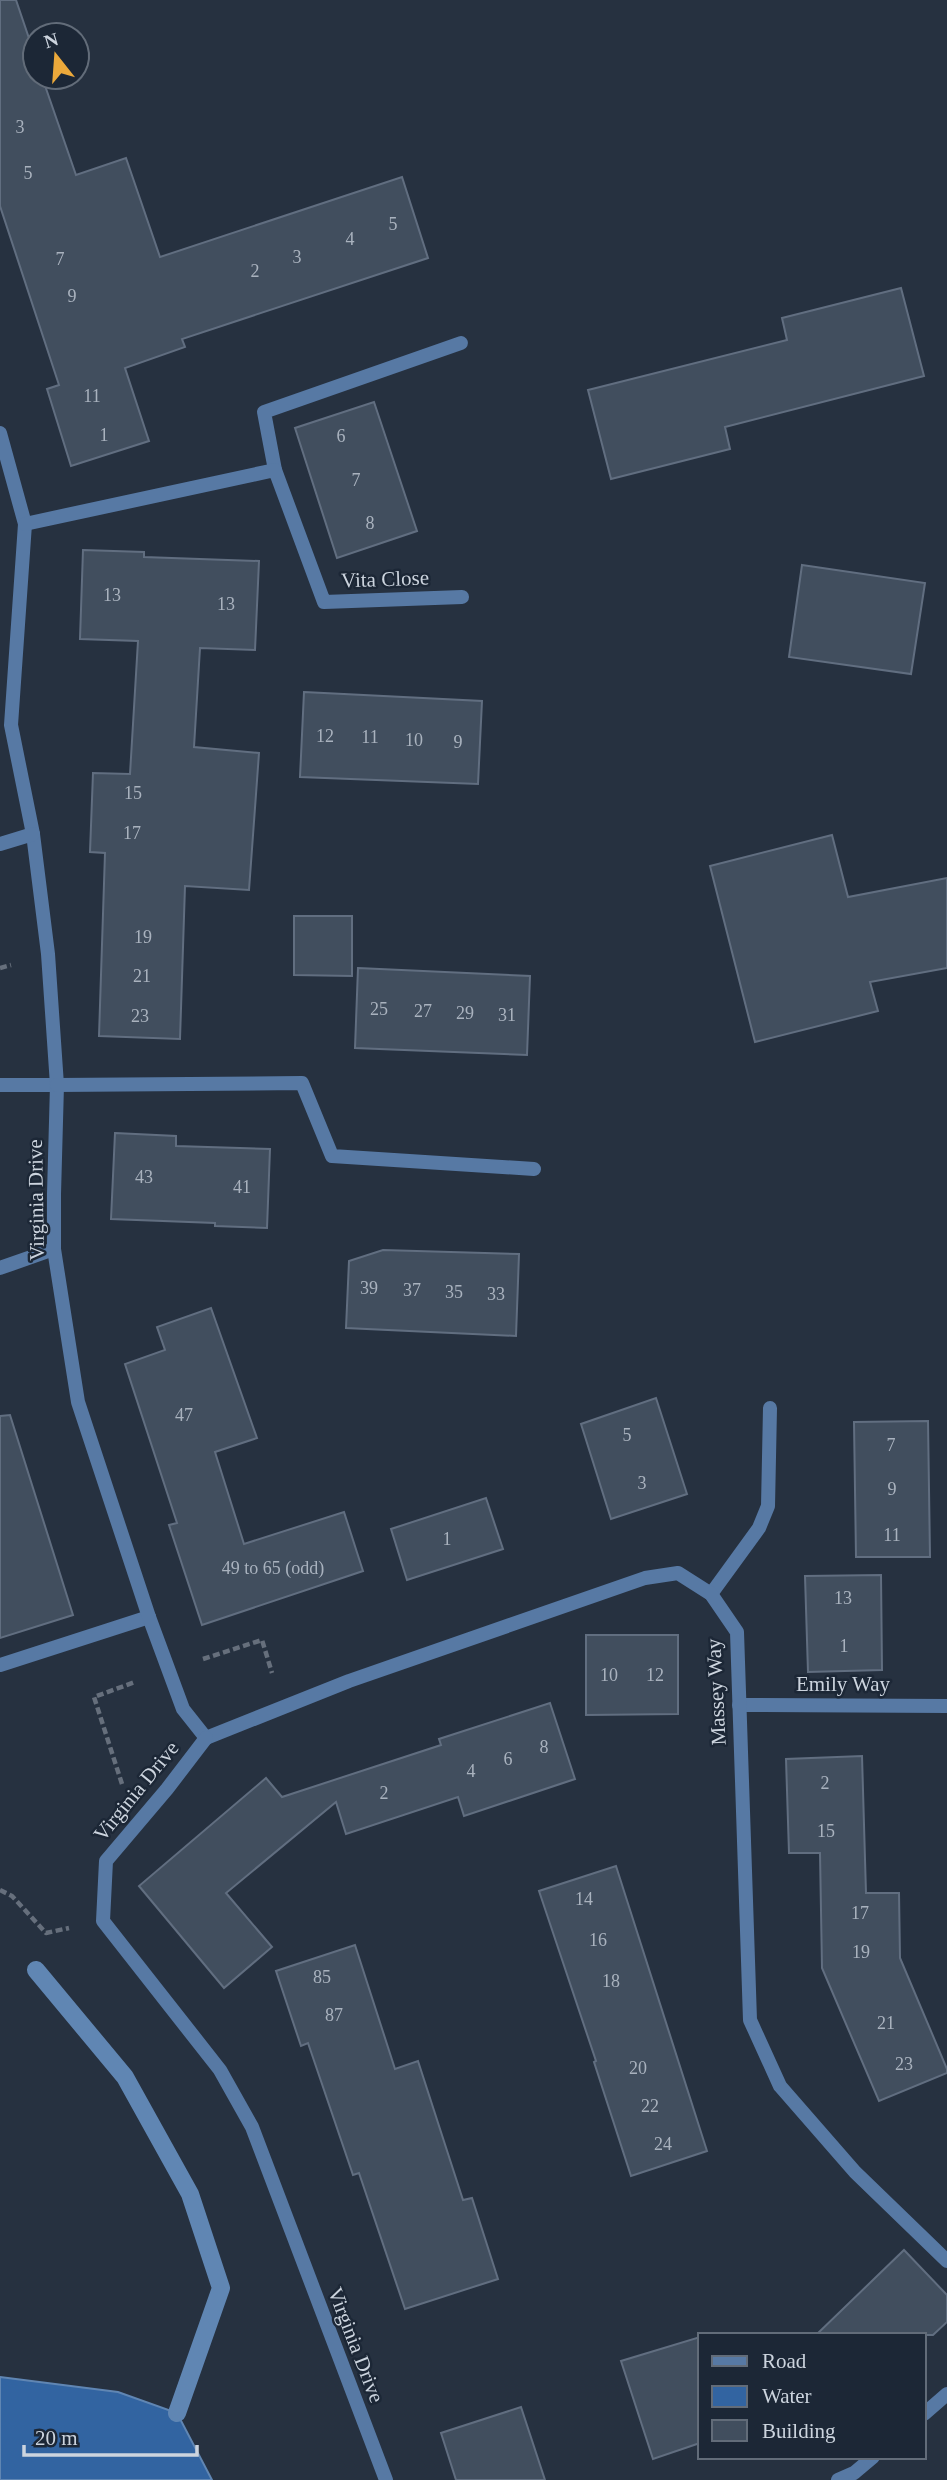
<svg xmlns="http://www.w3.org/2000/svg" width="947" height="2480" viewBox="0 0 947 2480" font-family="Georgia,serif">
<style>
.water{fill:#3264a1;stroke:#6086b3;stroke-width:2}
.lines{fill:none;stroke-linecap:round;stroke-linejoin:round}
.stream{stroke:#6086b3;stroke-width:18}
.building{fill:#414e5e;stroke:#616e80;stroke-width:2}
.path{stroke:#666f7c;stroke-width:4.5;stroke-dasharray:7 3.5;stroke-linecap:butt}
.lane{stroke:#5779a4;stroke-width:14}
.street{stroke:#5779a4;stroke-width:14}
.labels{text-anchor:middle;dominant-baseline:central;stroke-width:5;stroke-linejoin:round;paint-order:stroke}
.number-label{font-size:18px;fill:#a9b2be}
.street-label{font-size:21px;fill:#ccd4de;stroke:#1c2736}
</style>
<rect width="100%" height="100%" fill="#263140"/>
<polygon class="water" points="0,2377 118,2392 177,2413 212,2480 0,2480"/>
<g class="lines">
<polyline class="stream" points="36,1970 125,2077 190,2194 221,2288 177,2413"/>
</g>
<g class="building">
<polygon points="0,0 16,0 35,56 35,77 42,77 76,175 126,158 160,257 402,177 428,258 182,339 185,347 125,368 149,441 71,466 47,389 59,385 0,206"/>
<polygon points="901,288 924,376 725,427 730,449 611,479 588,390 787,340 782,318"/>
<polygon points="374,402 417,531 337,558 295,428"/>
<polygon points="83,550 144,552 144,557 259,561 255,650 200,648 194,747 259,753 249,890 185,886 180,1039 99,1036 105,853 90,852 93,773 130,774 138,641 80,639"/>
<polygon points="802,565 925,583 911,674 789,657"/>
<polygon points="304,692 482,701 478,784 300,777"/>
<polygon points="832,835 848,897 947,878 947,968 870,982 878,1011 755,1042 710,866"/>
<polygon points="294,916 352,916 352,976 294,975"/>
<polygon points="358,968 530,976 527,1055 355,1048"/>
<polygon points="115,1133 176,1136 176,1146 270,1149 267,1228 215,1226 215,1223 111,1219"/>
<polygon points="383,1250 519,1254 516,1336 346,1328 349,1261"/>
<polygon points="211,1308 257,1438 215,1452 244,1544 344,1512 363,1571 202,1625 169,1525 177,1523 125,1364 165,1350 157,1327"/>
<polygon points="656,1398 687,1494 611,1519 581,1424"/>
<polygon points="10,1415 73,1615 0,1638 0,1416"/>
<polygon points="928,1421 930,1557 856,1557 854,1422"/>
<polygon points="486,1498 503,1549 407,1580 391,1529"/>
<polygon points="881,1575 882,1670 808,1672 805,1576"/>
<polygon points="586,1635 678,1635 678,1714 586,1715"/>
<polygon points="550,1703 575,1779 464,1816 458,1797 346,1834 336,1802 226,1893 272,1947 224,1988 139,1886 266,1778 282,1797 441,1745 439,1739"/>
<polygon points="862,1756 866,1893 899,1893 900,1958 947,2069 947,2073 879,2101 822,1968 820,1853 789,1853 786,1759"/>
<polygon points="616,1866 707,2151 631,2176 594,2062 596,2061 539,1891"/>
<polygon points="355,1945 395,2069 418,2061 463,2200 472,2198 498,2279 405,2309 359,2173 353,2175 308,2043 301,2046 276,1971"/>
<polygon points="904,2250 947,2295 947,2322 933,2335 816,2335"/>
<polygon points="700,2337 700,2443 653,2459 621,2361"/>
<polygon points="521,2407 545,2480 456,2480 441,2433"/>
</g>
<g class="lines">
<g class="path">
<polyline points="0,968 11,965"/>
<polyline points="203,1659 262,1640 272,1673"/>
<polyline points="122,1784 94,1697 135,1682"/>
<polyline points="0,1890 12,1896 46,1933 69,1928"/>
</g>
<g class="lane">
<polyline points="0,1085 57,1085"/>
<polyline points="0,1268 54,1249"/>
<polyline points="711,1594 759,1528 768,1506 770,1408"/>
<polyline points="0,1665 149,1617"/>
</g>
<g class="street">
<polyline points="0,433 25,524 11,725 33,834 48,954 57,1085 54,1194 54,1249 78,1402 149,1617 183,1709 206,1738"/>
<polyline points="275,470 264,412 461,343"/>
<polyline points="25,524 275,470 324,602 462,597"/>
<polyline points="0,844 33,834"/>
<polyline points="57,1085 302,1083 332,1156 534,1169"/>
<polyline points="739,1705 947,1706"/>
<polyline points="206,1738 349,1681 645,1578 678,1573 711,1594 737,1632 750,2020 780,2086 855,2172 947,2261"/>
<polyline points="206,1738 167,1789 106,1861 103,1921 220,2070 252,2127 386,2480"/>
<polyline points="924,2414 947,2394"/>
<polyline points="838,2480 854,2473 873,2457"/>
</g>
</g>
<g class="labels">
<g class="number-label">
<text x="20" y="127">3</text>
<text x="28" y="173">5</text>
<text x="393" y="224">5</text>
<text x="350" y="239">4</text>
<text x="297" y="257">3</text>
<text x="60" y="259">7</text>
<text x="255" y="271">2</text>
<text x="72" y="296">9</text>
<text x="92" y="396">11</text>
<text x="104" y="435">1</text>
<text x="341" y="436">6</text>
<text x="356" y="480">7</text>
<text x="370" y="523">8</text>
<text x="112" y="595">13</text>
<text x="226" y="604">13</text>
<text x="325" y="736">12</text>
<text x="370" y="737">11</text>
<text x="414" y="740">10</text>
<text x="458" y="742">9</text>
<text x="133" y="793">15</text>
<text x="132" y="833">17</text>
<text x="143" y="937">19</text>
<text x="142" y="976">21</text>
<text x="379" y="1009">25</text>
<text x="423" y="1011">27</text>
<text x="465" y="1013">29</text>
<text x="507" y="1015">31</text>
<text x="140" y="1016">23</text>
<text x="144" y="1177">43</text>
<text x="242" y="1187">41</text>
<text x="369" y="1288">39</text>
<text x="412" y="1290">37</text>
<text x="454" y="1292">35</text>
<text x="496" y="1294">33</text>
<text x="184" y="1415">47</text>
<text x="627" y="1435">5</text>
<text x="891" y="1445">7</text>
<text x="642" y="1483">3</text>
<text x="892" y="1489">9</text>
<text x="892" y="1535">11</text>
<text x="447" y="1539">1</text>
<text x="273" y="1568">49 to 65 (odd)</text>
<text x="843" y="1598">13</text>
<text x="844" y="1646">1</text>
<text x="609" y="1675">10</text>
<text x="655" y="1675">12</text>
<text x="544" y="1747">8</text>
<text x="508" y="1759">6</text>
<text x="471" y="1771">4</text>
<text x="825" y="1783">2</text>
<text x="384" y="1793">2</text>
<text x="826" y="1831">15</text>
<text x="584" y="1899">14</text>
<text x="860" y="1913">17</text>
<text x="598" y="1940">16</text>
<text x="861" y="1952">19</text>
<text x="322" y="1977">85</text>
<text x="611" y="1981">18</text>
<text x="334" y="2015">87</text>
<text x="886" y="2023">21</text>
<text x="904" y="2064">23</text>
<text x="638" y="2068">20</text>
<text x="650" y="2106">22</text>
<text x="663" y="2144">24</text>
</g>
<g class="street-label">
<text transform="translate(385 579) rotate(-2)">Vita Close</text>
<text transform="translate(36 1200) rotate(-91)">Virginia Drive</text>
<text x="843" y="1684">Emily Way</text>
<text transform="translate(716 1692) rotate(-93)">Massey Way</text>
<text transform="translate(136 1791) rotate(-51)">Virginia Drive</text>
<text transform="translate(356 2345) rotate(69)">Virginia Drive</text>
</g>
</g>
<rect x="698" y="2333" width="228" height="126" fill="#1c2736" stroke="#626c79" stroke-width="2"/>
<rect x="712" y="2356" width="35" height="10" fill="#5779a4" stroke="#626c79" stroke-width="2"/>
<text x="762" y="2368" font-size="21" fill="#ccd4de">Road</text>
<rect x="712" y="2386" width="35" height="21" fill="#3264a1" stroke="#626c79" stroke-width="2"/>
<text x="762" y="2403" font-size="21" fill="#ccd4de">Water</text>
<rect x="712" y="2420" width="35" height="21" fill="#414e5e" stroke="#626c79" stroke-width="2"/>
<text x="762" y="2438" font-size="21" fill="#ccd4de">Building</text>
<g transform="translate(56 56) rotate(343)"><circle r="33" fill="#1c2736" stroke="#626c79" stroke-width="2"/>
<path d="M0-5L12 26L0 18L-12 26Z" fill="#eca93b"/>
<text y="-10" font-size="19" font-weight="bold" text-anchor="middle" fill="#ccd4de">N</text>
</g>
<path d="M24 2445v10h173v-10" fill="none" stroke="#ccd4de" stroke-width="3.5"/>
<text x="35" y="2445" font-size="21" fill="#ccd4de" stroke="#1c2736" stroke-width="5" paint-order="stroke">20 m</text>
</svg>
